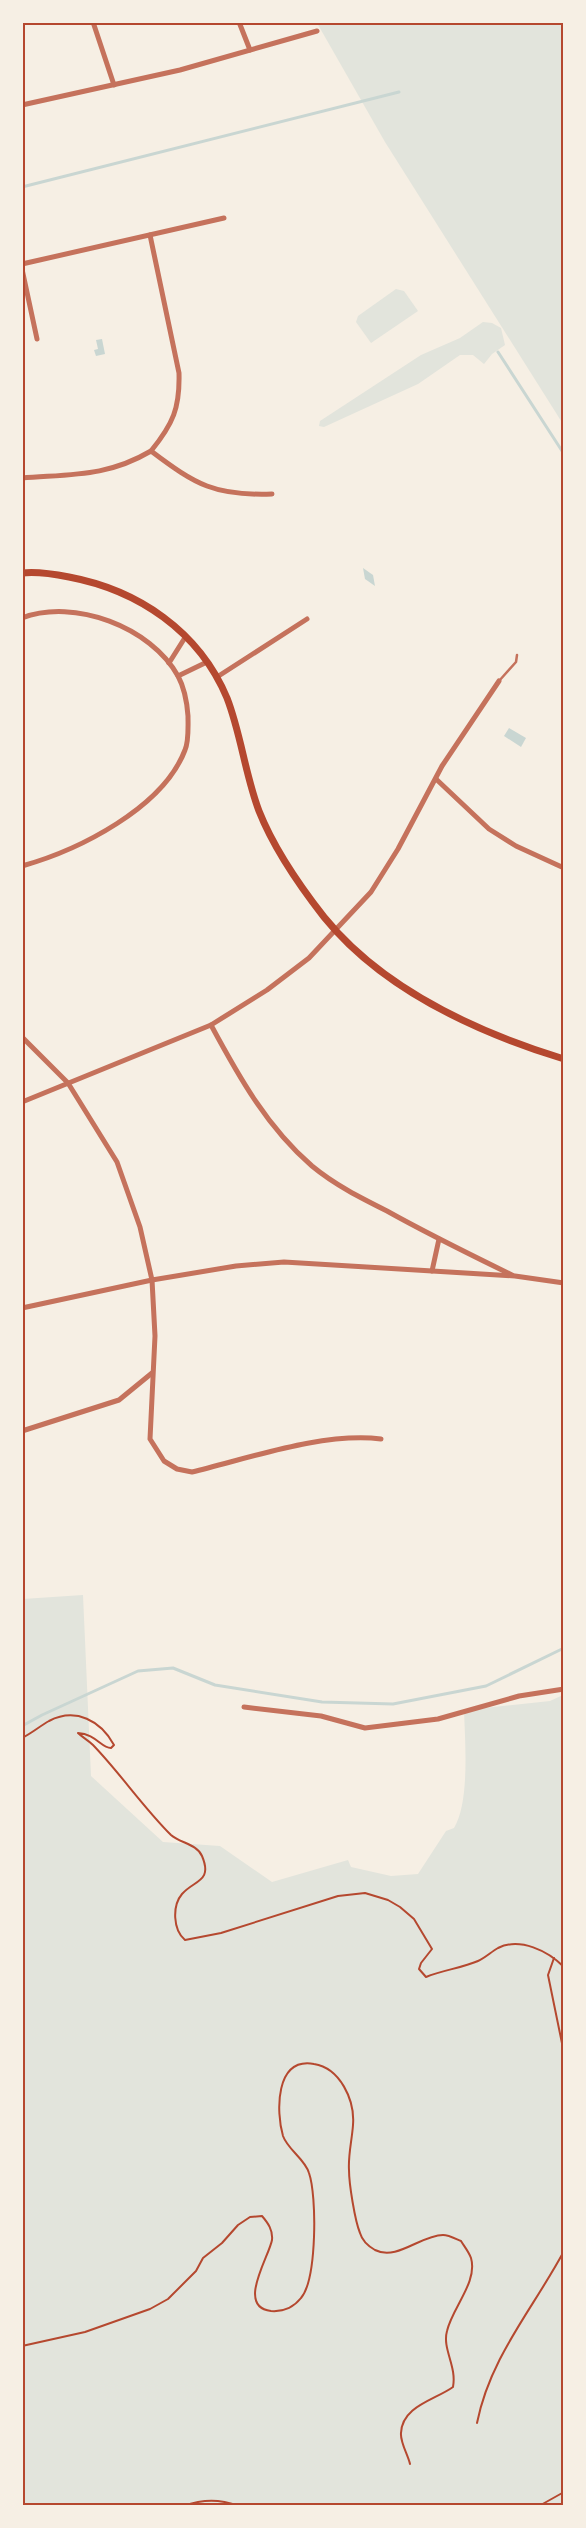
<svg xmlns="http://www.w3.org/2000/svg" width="586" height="2528" viewBox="0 0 586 2528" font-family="Signika,sans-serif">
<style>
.green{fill:#e2e4dc}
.water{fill:#c9d6d2}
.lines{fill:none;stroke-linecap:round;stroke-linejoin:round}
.stream{stroke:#c9d6d2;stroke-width:3}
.path{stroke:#b5482f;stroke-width:2}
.service{stroke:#c5725c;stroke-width:2.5}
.minor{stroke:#c5725c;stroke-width:5}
.secondary{stroke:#b5482f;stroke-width:7}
.neatline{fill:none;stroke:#b5482f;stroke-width:2}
</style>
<rect width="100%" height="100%" fill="#f6efe4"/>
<g class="green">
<polygon points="317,23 563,23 563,424 385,142"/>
<polygon points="396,289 404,291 418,311 371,343 356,322 358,316"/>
<polygon points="483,322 492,323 501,328 505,345 492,354 484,364 473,355 460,355 418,384 324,427 319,426 320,421 421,355 460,338"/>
<path d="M83 1595 91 1776 163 1842 220 1846 272 1882 348 1860 351 1867 391 1876 418 1874 446 1831 454 1828C470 1802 465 1741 464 1710L550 1701 563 1695V2505L23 2506V1599Z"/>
</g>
<g class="water">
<polygon points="102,339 105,354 96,356 94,350 98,349 96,340"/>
<polygon points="363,568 373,575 375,586 365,579"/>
<polygon points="509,728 526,738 521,747 504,736"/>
</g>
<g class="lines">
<g class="stream">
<polyline points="22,187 399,92"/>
<polyline points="498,352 564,454"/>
<polyline points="22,1726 42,1715 138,1671 173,1668 215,1685 322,1702 393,1704 486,1686 564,1648"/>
</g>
<g class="path">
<path d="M22 1738C32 1733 40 1726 49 1721 76 1707 101 1721 114 1745L111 1748C101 1748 96 1734 78 1733 82 1737 88 1740 93 1745 120 1773 143 1807 171 1835 180 1843 197 1844 202 1856 213 1882 194 1880 182 1894 172 1906 173 1930 185 1940L221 1933 338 1896 365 1893 388 1900 400 1907 414 1919 432 1949 421 1963 419 1969 426 1977C443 1970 462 1968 478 1961 485 1958 491 1952 498 1948 520 1937 548 1951 564 1967"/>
<polyline points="554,1958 548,1975 564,2053"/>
<path d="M22 2346 85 2332 150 2309 168 2299 196 2271 203 2258 222 2243 238 2225 250 2217 262 2216C268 2223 273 2230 272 2240 269 2257 236 2307 271 2311 284 2312 293 2308 301 2298 317 2279 317 2196 309 2173 305 2159 288 2150 283 2136 276 2112 275 2057 314 2064 340 2068 355 2100 353 2125 352 2140 348 2155 349 2170 349 2184 355 2221 360 2233 362 2240 368 2246 375 2250 397 2261 421 2235 443 2235 449 2235 456 2239 461 2241 464 2246 469 2252 471 2258 478 2282 452 2308 447 2331 442 2349 457 2366 453 2387 435 2400 402 2406 401 2433 400 2442 408 2455 410 2464"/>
<path d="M477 2423C490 2357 533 2309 564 2251"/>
<path d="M183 2506C204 2499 219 2499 239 2506"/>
<polyline points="539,2506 564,2492"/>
</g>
<polyline class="service" points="499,681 516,662 517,655"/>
<g class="minor">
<polyline points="93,22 114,85"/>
<polyline points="239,22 250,50"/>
<polyline points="22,105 180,70 317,31"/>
<path d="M150 235 179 373C180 408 173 424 151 451"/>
<polyline points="22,264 224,218"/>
<polyline points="22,269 37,339"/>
<path d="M22 478C71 474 107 477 151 451 196 485 215 496 272 494"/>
<path d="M22 618C74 598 151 627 178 676 185 689 187 702 188 716 188 726 189 741 185 750 163 808 79 850 22 866"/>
<polyline points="169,663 186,636"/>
<polyline points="178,676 207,662"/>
<polyline points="217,677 307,619"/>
<polyline points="436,779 489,829 516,846 564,868"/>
<path d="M211 1025C239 1077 267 1127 312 1166 335 1185 361 1198 387 1211 428 1234 469 1254 512 1275"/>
<path d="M22 1037 68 1083 117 1162 140 1227 152 1280 155 1336 150 1439 164 1461 177 1469 192 1472C250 1458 323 1432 381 1439"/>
<polyline points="22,1102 211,1025 267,990 309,958 371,892 398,849 442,766 499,681"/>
<polyline points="432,1271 439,1239"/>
<polyline points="22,1308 152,1280 236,1266 284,1262 515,1276 564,1283"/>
<polyline points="22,1431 119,1400 152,1373"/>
<polyline points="244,1707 321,1716 365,1728 438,1719 519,1696 564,1689"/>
</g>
<path class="secondary" d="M22 573C38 571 54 574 69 577 138 590 199 631 227 698 241 734 245 774 259 811 274 849 299 885 324 917 383 990 476 1032 564 1059"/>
</g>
<rect width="586" height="2528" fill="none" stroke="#f6efe4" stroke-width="48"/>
<rect x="24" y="24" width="538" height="2480" class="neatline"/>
</svg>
